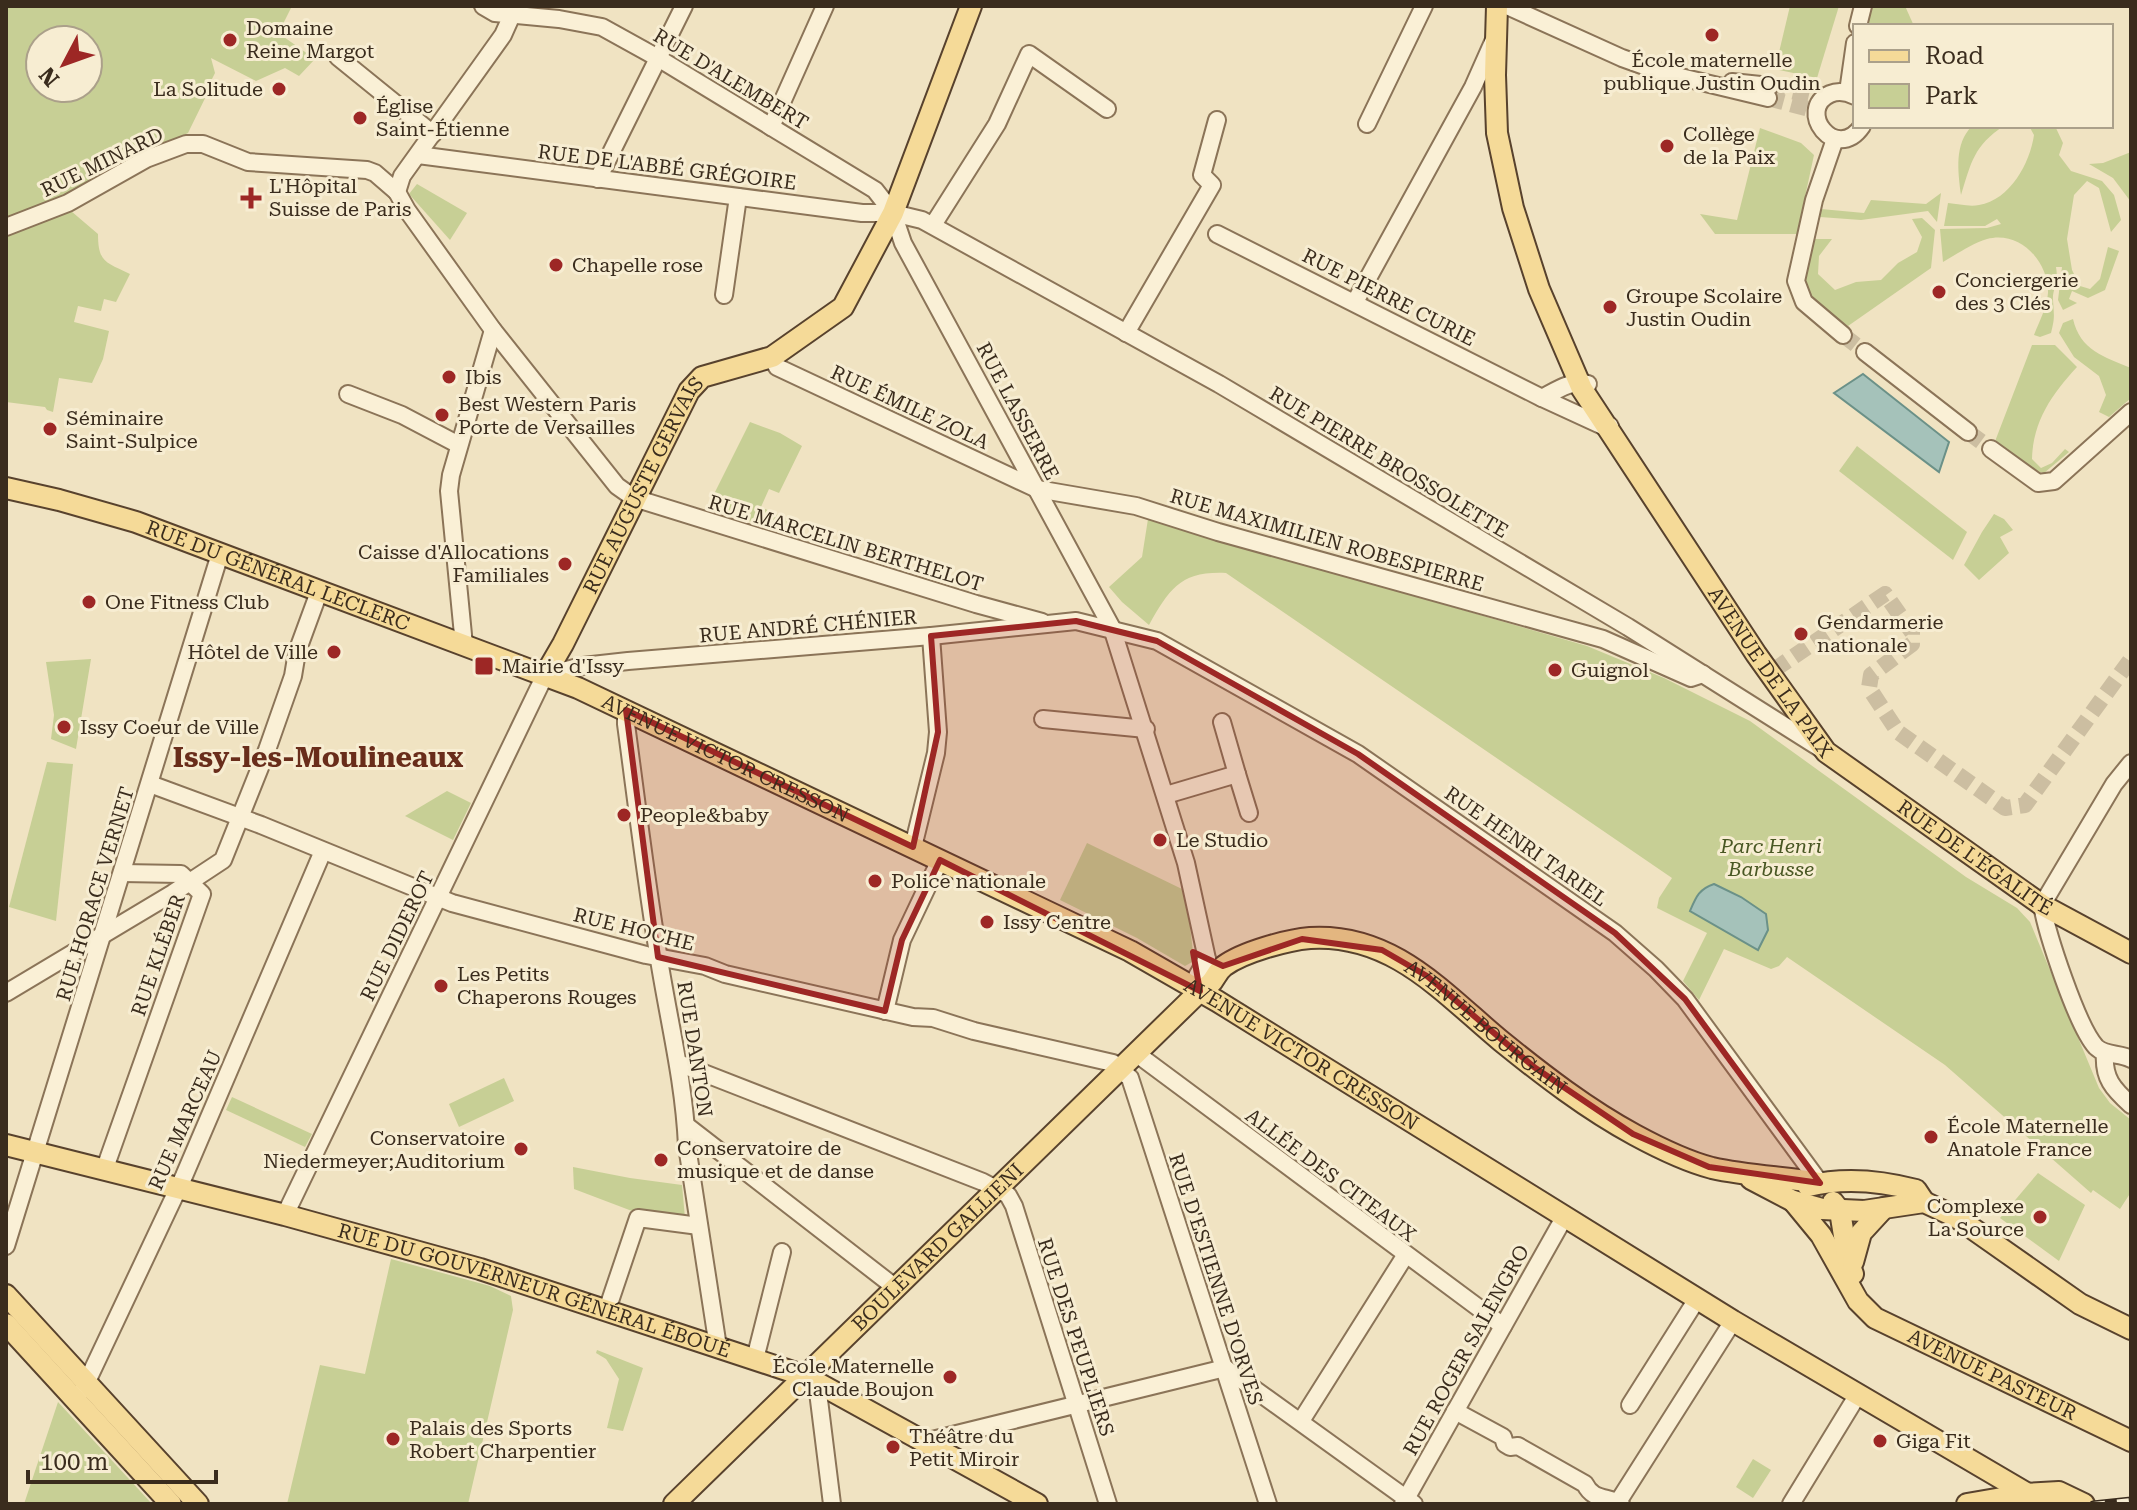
<svg xmlns="http://www.w3.org/2000/svg" width="2137" height="1510" viewBox="0 0 2137 1510" font-family="'Roboto Serif',serif">
<style>
.green{fill:#c7cf95;fill-rule:evenodd}
.water{fill:#a5c2ba;stroke:#6b9188;stroke-width:2}
.lines{fill:none;stroke-linecap:round;stroke-linejoin:round}
.minor-tunnel{stroke:#ccbea1;stroke-width:16;stroke-dasharray:16 8;stroke-linecap:butt}
.minor-casing{stroke:#8b7458;stroke-width:20}
.major-casing{stroke:#58422d;stroke-width:24}
.minor{stroke:#faf0d6;stroke-width:16}
.major{stroke:#f5da98;stroke-width:20}
.rail-casing{stroke:#3a2c1d;stroke-width:7}
.rail{stroke:#f7edd2;stroke-width:4;stroke-dasharray:12;stroke-linecap:butt}
.marked{fill:#9d2725;fill-opacity:0.2;stroke:#9d2725;stroke-width:6;stroke-linejoin:round}
.poi-dot{fill:#9d2725;stroke:#f7edd2;stroke-width:3}
.labels{text-anchor:middle;dominant-baseline:central;stroke-width:6;stroke-linejoin:round;paint-order:stroke}
.poi-label{font-size:20px;fill:#3a2c1d;stroke:#f7edd2;text-anchor:start}
.street-label{font-size:20px;fill:#3a2c1d;stroke:#f7edd2}
.park-label{font-size:20px;font-style:italic;fill:#495723;stroke:#f7edd2}
.district-label{font-size:28px;font-weight:bold;fill:#692d1b;stroke:#f7edd2}
</style>
<rect width="100%" height="100%" fill="#f0e3c2"/>
<g class="green">
<path d="M6 6H292L281 28 276 25 274 30 315 59 299 76 285 68 256 81 211 58 215 73 211 81 213 82 188 133 119 165 63 197 6 219ZM40 40H88V88H40Z"/>
<polygon points="1790,6 1839,6 1817,78 1775,69"/>
<polygon points="1871,6 1905,6 1914,26 1867,26"/>
<path d="M1972 126H2004C1974 145 1971 163 1961 195 1958 171 1954 144 1972 126Z"/>
<path d="M2029 126H2055L2063 143 2059 155 2071 171 2102 181 2114 195 2121 220 2111 232 2099 188 2087 181 2074 195 2067 239 2072 270 2080 286 2090 289 2100 279 2108 247 2119 251 2105 290 2088 298 2072 291 2069 299 2077 303 2063 310 2058 300 2062 267H2056C2059 283 2052 290 2053 300 2054 316 2055 317 2051 333L2040 337 2034 335C2039 322 2047 307 2048 293 2049 262 2020 230 1987 239 1971 244 1957 254 1943 262L1940 229 1987 228 2001 224 1997 219 1985 226H1944L1948 203C1958 204 1970 207 1979 205 2010 200 2030 163 2034 135Z"/>
<polygon points="1760,128 1801,143 1814,155 1797,234 1715,234 1700,214 1737,220"/>
<polygon points="2131,152 2131,202 2113,178 2089,164 2103,163"/>
<polygon points="417,184 467,213 450,240 409,194"/>
<polygon points="1941,193 1937,222 1928,211 1861,220 1820,217 1821,209 1864,213 1871,200 1926,204"/>
<path d="M71 211 98 234C98 263 106 262 130 274L116 302 104 299 101 311 78 306 74 322 109 331 103 359 92 383 59 378 53 412 47 410 45 407 6 402V235Z"/>
<polygon points="1922,218 1935,230 1931,268 1848,326 1810,297 1803,282 1814,239 1832,239 1819,256 1818,274 1835,290 1856,282 1881,280 1898,263 1917,252 1922,237 1912,219"/>
<path d="M2073 319C2080 350 2104 357 2131 368V398L2109 417 2099 412 2106 395 2099 376 2074 357 2059 333 2063 323Z"/>
<path d="M2032 345H2055L2077 367C2052 394 2033 421 2032 459L2041 468 2052 463 2065 449 2069 452 2044 473 2028 469 1994 444Z"/>
<polygon points="750,422 780,433 802,446 780,491 779,493 769,489 761,507 789,520 784,532 707,508"/>
<polygon points="1857,446 1967,532 1953,560 1839,471"/>
<polygon points="1994,514 2004,519 2013,530 2000,537 2009,553 1979,580 1964,565 1982,532"/>
<path d="M1148 519 1587 646 1664 678 1750 721 1966 877 2017 908 2030 922 2099 1088 2110 1103 2131 1120V1192L2120 1209 2093 1190 2091 1193 1945 1065 1787 957 1779 966 1771 969 1724 949 1699 1000 1683 981 1707 933 1657 908 1659 898 1672 878 1226 573C1181 571 1170 588 1149 625L1122 602 1109 587 1142 557Z"/>
<polygon points="91,659 76,749 51,739 54,715 46,662"/>
<polygon points="47,762 73,764 56,921 9,907"/>
<polygon points="447,791 471,803 453,840 405,816"/>
<polygon points="1087,843 1182,889 1190,926 1194,961 1185,966 1137,938 1060,900"/>
<polygon points="504,1078 514,1101 459,1127 449,1104"/>
<polygon points="232,1097 312,1134 305,1147 226,1110"/>
<polygon points="573,1167 630,1178 682,1185 685,1218 632,1211 574,1189"/>
<polygon points="2038,1173 2085,1205 2059,1261 2000,1218"/>
<polygon points="391,1259 490,1286 511,1296 513,1310 468,1504 287,1504 320,1365 365,1374"/>
<polygon points="597,1350 643,1368 623,1431 607,1428 619,1379 606,1359 596,1353"/>
<polygon points="58,1402 152,1504 24,1504"/>
<polygon points="1753,1459 1771,1470 1753,1498 1736,1487"/>
</g>
<g class="water">
<polygon points="1863,374 1949,442 1939,472 1834,393"/>
<path d="M1714 884 1741 897 1766 914 1768 930 1758 950 1690 911C1696 897 1699 889 1714 884Z"/>
</g>
<g class="lines">
<g class="minor-tunnel">
<polyline points="1770,86 1812,96"/>
<polyline points="1768,98 1809,109"/>
<polyline points="1843,335 1865,352"/>
<polyline points="1968,432 1991,449"/>
<polyline points="1774,670 1885,594 1912,632 1912,644 1871,675 1869,688 1898,732 2005,808 2025,805 2131,659"/>
</g>
<g class="minor-casing">
<g id="minor">
<polyline points="483,6 495,13 559,19 602,27 658,58 875,190 893,213 903,243 1112,628 1186,863 1207,959"/>
<polyline points="1507,6 1622,58 1664,73 1768,98"/>
<polyline points="1858,26 1863,6"/>
<polyline points="338,57 433,134"/>
<polyline points="1732,82 1770,86"/>
<polyline points="1848,92 1855,43"/>
<path d="M1855 96C1847 92 1839 90 1830 94 1795 110 1836 164 1862 126"/>
<polyline points="1367,124 1424,6"/>
<polyline points="771,127 825,6"/>
<polyline points="1835,139 1814,200 1796,281 1804,302 1843,335"/>
<polyline points="418,155 862,213 893,213 922,220 1219,384 1628,627 1823,750"/>
<polyline points="598,179 684,6"/>
<polyline points="397,192 407,210 493,330 617,486 634,498 976,604 1042,622"/>
<polyline points="397,192 402,176 503,35 516,6"/>
<polyline points="933,225 997,124 1029,54 1107,109"/>
<polyline points="6,227 68,203 146,159 186,144 203,144 248,162 367,170 375,173 397,192"/>
<polyline points="1217,234 1542,398"/>
<polyline points="724,295 738,197"/>
<polyline points="1355,302 1473,87 1493,42"/>
<polyline points="1126,333 1212,185 1202,175 1217,120"/>
<polyline points="1865,352 1968,432"/>
<polyline points="772,357 777,367 1037,489 1136,506 1218,532 1603,639 1691,678 1703,674"/>
<path d="M1588 384C1571 380 1557 390 1542 398L1605 427 1610 426"/>
<polyline points="348,394 402,415 459,445"/>
<polyline points="1991,449 2038,483 2054,481 2131,412"/>
<polyline points="464,645 449,491 451,475 493,330"/>
<path d="M626 710V724C636 798 645 873 657 947 667 1014 684 1078 687 1146L718 1347"/>
<polyline points="1043,719 1146,729"/>
<polyline points="1222,722 1237,774"/>
<path d="M2131 763 2114 784 2042 905C2047 934 2077 1026 2096 1047 2105 1056 2120 1053 2131 1059"/>
<polyline points="150,784 261,825 452,903 646,955 705,966 725,974 913,1017 933,1018 974,1031 1113,1063 1130,1078 1268,1504"/>
<polyline points="1166,795 1237,774 1249,813"/>
<polyline points="913,847 936,753 938,732 931,636"/>
<polyline points="1200,991 1197,976 1207,959"/>
<polyline points="6,993 173,893 223,860 267,750 293,676 297,652 319,592"/>
<polyline points="885,1011 902,940 940,860"/>
<path d="M2105 1053C2103 1078 2113 1089 2131 1105"/>
<polyline points="1137,1054 1503,1326"/>
<polyline points="678,1063 983,1182 1008,1195 1014,1206 1108,1504"/>
<polyline points="687,1126 896,1288"/>
<polyline points="105,1168 202,894 181,874 122,873"/>
<polyline points="285,1215 545,675 583,666 628,661 931,636 1076,621 1157,641 1358,754 1615,933 1656,969 1685,999 1820,1183"/>
<polyline points="6,1246 220,554"/>
<polyline points="607,1310 638,1218 699,1226"/>
<polyline points="755,1359 782,1252"/>
<polyline points="1225,1368 1414,1504"/>
<polyline points="817,1384 832,1504"/>
<polyline points="83,1390 184,1176 323,851"/>
<polyline points="1630,1405 1697,1299"/>
<path d="M1455 1411 1503 1437 1505 1444 1510 1447 1518 1446 1585 1484C1593 1501 1608 1496 1621 1504"/>
<polyline points="1301,1421 1405,1256"/>
<polyline points="924,1442 1225,1368"/>
<polyline points="1618,1502 1733,1321"/>
<polyline points="1403,1504 1565,1216"/>
<polyline points="1791,1504 1857,1396"/>
</g>
</g>
<g class="major-casing">
<g id="major">
<path id="s1" d="M1497 6 1495 75 1497 133 1513 208 1539 289 1582 389 1756 654 1826 752 2042 905 2131 953"/>
<path id="s2" d="M6 488 59 500 136 522 578 688 1130 951 1217 1001 1733 1321 2045 1504"/>
<path id="s3" d="M545 675 563 644 689 391 702 377 772 357 843 307 893 213 971 6"/>
<path id="s4" d="M6 1145 285 1215 480 1269 805 1376 1037 1504"/>
<polyline points="1751,1179 1793,1201 1822,1209 1864,1211 1924,1202 1956,1217 2080,1304 2131,1329"/>
<path d="M1808 1186C1844 1177 1882 1181 1916 1190L1924 1202"/>
<path id="s5" d="M1793 1201 1821 1235 1858 1301 1875 1318 2131 1441"/>
<polyline points="1833,1202 1840,1211 1848,1261 1853,1274"/>
<polyline points="1853,1262 1861,1233 1884,1208"/>
<polyline points="6,1295 198,1504"/>
<polyline points="6,1324 171,1504"/>
<path id="s6" d="M674 1504 1200 991C1217 982 1213 975 1224 966 1243 952 1287 940 1310 938 1393 933 1443 993 1501 1041 1543 1075 1587 1109 1635 1135 1659 1148 1685 1161 1712 1168 1748 1176 1784 1177 1820 1183"/>
<polyline points="1967,1504 2025,1494 2059,1492 2084,1504"/>
</g>
</g>
<use href="#minor" class="minor"/>
<use href="#major" class="major"/>
<g class="rail-casing">
<polyline id="rail" points="2093,1504 2131,1500"/>
</g>
<use href="#rail" class="rail"/>
</g>
<path class="marked" d="M1076 621 1157 641 1358 754 1615 933 1685 999 1820 1183 1709 1167 1633 1134 1534 1067 1427 976 1382 950 1302 939 1223 966 1193 952 1200 991 940 860 902 940 885 1011 658 957 626 710 913 847 938 732 931 636Z"/>
<g class="poi-dot">
<circle cx="1712" cy="35" r="8"/>
<circle cx="230" cy="40" r="8"/>
<circle cx="279" cy="89" r="8"/>
<circle cx="360" cy="118" r="8"/>
<circle cx="1667" cy="146" r="8"/>
<path d="M247 186h8v8h8v8h-8v8h-8v-8h-8v-8h8z"/>
<circle cx="556" cy="265" r="8"/>
<circle cx="1939" cy="292" r="8"/>
<circle cx="1610" cy="307" r="8"/>
<circle cx="449" cy="377" r="8"/>
<circle cx="442" cy="415" r="8"/>
<circle cx="50" cy="429" r="8"/>
<circle cx="565" cy="564" r="8"/>
<circle cx="89" cy="602" r="8"/>
<circle cx="1801" cy="634" r="8"/>
<circle cx="334" cy="652" r="8"/>
<rect x="474" y="656" width="20" height="20" rx="4"/>
<circle cx="1555" cy="670" r="8"/>
<circle cx="64" cy="727" r="8"/>
<circle cx="624" cy="815" r="8"/>
<circle cx="1160" cy="840" r="8"/>
<circle cx="875" cy="881" r="8"/>
<circle cx="987" cy="922" r="8"/>
<circle cx="441" cy="986" r="8"/>
<circle cx="1931" cy="1137" r="8"/>
<circle cx="521" cy="1149" r="8"/>
<circle cx="661" cy="1160" r="8"/>
<circle cx="2040" cy="1217" r="8"/>
<circle cx="950" cy="1377" r="8"/>
<circle cx="393" cy="1439" r="8"/>
<circle cx="1880" cy="1441" r="8"/>
<circle cx="893" cy="1447" r="8"/>
</g>
<g class="labels">
<g class="poi-label">
<text x="246" y="28">Domaine<tspan x="246" dy="23">Reine Margot</tspan></text>
<text x="1712" y="60" text-anchor="middle">École maternelle<tspan x="1712" dy="23">publique Justin Oudin</tspan></text>
<text x="263" y="89" text-anchor="end">La Solitude</text>
<text x="376" y="106">Église<tspan x="376" dy="23">Saint-Étienne</tspan></text>
<text x="1683" y="134">Collège<tspan x="1683" dy="23">de la Paix</tspan></text>
<text x="269" y="186">L'Hôpital<tspan x="269" dy="23">Suisse de Paris</tspan></text>
<text x="572" y="265">Chapelle rose</text>
<text x="1955" y="280">Conciergerie<tspan x="1955" dy="23">des 3 Clés</tspan></text>
<text x="1626" y="296">Groupe Scolaire<tspan x="1626" dy="23">Justin Oudin</tspan></text>
<text x="465" y="377">Ibis</text>
<text x="458" y="404">Best Western Paris<tspan x="458" dy="23">Porte de Versailles</tspan></text>
<text x="66" y="418">Séminaire<tspan x="66" dy="23">Saint-Sulpice</tspan></text>
<text x="549" y="552" text-anchor="end">Caisse d'Allocations<tspan x="549" dy="23">Familiales</tspan></text>
<text x="105" y="602">One Fitness Club</text>
<text x="1817" y="622">Gendarmerie<tspan x="1817" dy="23">nationale</tspan></text>
<text x="318" y="652" text-anchor="end">Hôtel de Ville</text>
<text x="502" y="666">Mairie d'Issy</text>
<text x="1571" y="670">Guignol</text>
<text x="80" y="727">Issy Coeur de Ville</text>
<text x="640" y="815">People&amp;baby</text>
<text x="1176" y="840">Le Studio</text>
<text x="891" y="881">Police nationale</text>
<text x="1003" y="922">Issy Centre</text>
<text x="457" y="974">Les Petits<tspan x="457" dy="23">Chaperons Rouges</tspan></text>
<text x="1947" y="1126">École Maternelle<tspan x="1947" dy="23">Anatole France</tspan></text>
<text x="505" y="1138" text-anchor="end">Conservatoire<tspan x="505" dy="23">Niedermeyer;Auditorium</tspan></text>
<text x="677" y="1148">Conservatoire de<tspan x="677" dy="23">musique et de danse</tspan></text>
<text x="2024" y="1206" text-anchor="end">Complexe<tspan x="2024" dy="23">La Source</tspan></text>
<text x="934" y="1366" text-anchor="end">École Maternelle<tspan x="934" dy="23">Claude Boujon</tspan></text>
<text x="409" y="1428">Palais des Sports<tspan x="409" dy="23">Robert Charpentier</tspan></text>
<text x="909" y="1436">Théâtre du<tspan x="909" dy="23">Petit Miroir</tspan></text>
<text x="1896" y="1441">Giga Fit</text>
</g>
<g class="street-label">
<text transform="translate(731 79) rotate(31)">RUE D'ALEMBERT</text>
<text transform="translate(102 162) rotate(-26)">RUE MINARD</text>
<text transform="translate(667 167) rotate(7)">RUE DE L'ABBÉ GRÉGOIRE</text>
<text transform="translate(1389 297) rotate(27)">RUE PIERRE CURIE</text>
<text transform="translate(910 407) rotate(25)">RUE ÉMILE ZOLA</text>
<text transform="translate(1018 411) rotate(62)">RUE LASSERRE</text>
<text transform="translate(1389 462) rotate(31)">RUE PIERRE BROSSOLETTE</text>
<text stroke="none"><textPath href="#s3" startOffset="214">RUE AUGUSTE GERVAIS</textPath></text>
<text transform="translate(1327 540) rotate(16)">RUE MAXIMILIEN ROBESPIERRE</text>
<text transform="translate(846 543) rotate(17)">RUE MARCELIN BERTHELOT</text>
<text stroke="none"><textPath href="#s2" startOffset="286">RUE DU GÉNÉRAL LECLERC</textPath></text>
<text transform="translate(808 626) rotate(-5)">RUE ANDRÉ CHÉNIER</text>
<text stroke="none"><textPath href="#s1" startOffset="738">AVENUE DE LA PAIX</textPath></text>
<text stroke="none"><textPath href="#s2" startOffset="770">AVENUE VICTOR CRESSON</textPath></text>
<text transform="translate(1526 846) rotate(35)">RUE HENRI TARIEL</text>
<text stroke="none"><textPath href="#s1" startOffset="1018">RUE DE L'ÉGALITÉ</textPath></text>
<text transform="translate(95 894) rotate(-73)">RUE HORACE VERNET</text>
<text transform="translate(634 929) rotate(14)">RUE HOCHE</text>
<text transform="translate(397 936) rotate(-64)">RUE DIDEROT</text>
<text transform="translate(158 955) rotate(-71)">RUE KLÉBER</text>
<text stroke="none"><textPath href="#s6" startOffset="1064">AVENUE BOURGAIN</textPath></text>
<text transform="translate(695 1049) rotate(81)">RUE DANTON</text>
<text stroke="none"><textPath href="#s2" startOffset="1418">AVENUE VICTOR CRESSON</textPath></text>
<text transform="translate(185 1120) rotate(-66)">RUE MARCEAU</text>
<text transform="translate(1331 1175) rotate(37)">ALLÉE DES CITEAUX</text>
<text stroke="none"><textPath href="#s6" startOffset="368">BOULEVARD GALLIENI</textPath></text>
<text transform="translate(1216 1279) rotate(72)">RUE D'ESTIENNE D'ORVES</text>
<text stroke="none"><textPath href="#s4" startOffset="548">RUE DU GOUVERNEUR GÉNÉRAL ÉBOUÉ</textPath></text>
<text transform="translate(1076 1337) rotate(72)">RUE DES PEUPLIERS</text>
<text transform="translate(1466 1350) rotate(-61)">RUE ROGER SALENGRO</text>
<text stroke="none"><textPath href="#s5" startOffset="274">AVENUE PASTEUR</textPath></text>
</g>
<g class="park-label">
<text x="1771" y="846">Parc Henri<tspan x="1771" dy="23">Barbusse</tspan></text>
</g>
<g class="district-label">
<text x="318" y="757">Issy-les-Moulineaux</text>
</g>
</g>
<rect width="2137" height="1510" fill="none" stroke="#3a2c1d" stroke-width="16"/>
<rect x="1853" y="24" width="260" height="104" fill="#f7edd2" stroke="#aba08a" stroke-width="2"/>
<rect x="1869" y="50" width="40" height="12" fill="#f5da98" stroke="#aba08a" stroke-width="2"/>
<text x="1925" y="64" font-size="24" fill="#3a2c1d">Road</text>
<rect x="1869" y="84" width="40" height="24" fill="#c7cf95" stroke="#aba08a" stroke-width="2"/>
<text x="1925" y="104" font-size="24" fill="#3a2c1d">Park</text>
<g transform="translate(64 64) rotate(229)"><circle r="38" fill="#f7edd2" stroke="#aba08a" stroke-width="2"/>
<path d="M0-6L14 30L0 20L-14 30Z" fill="#9d2725"/>
<text y="-12" font-size="22" font-weight="bold" text-anchor="middle" fill="#3a2c1d">N</text>
</g>
<path d="M28 1470v12h188v-12" fill="none" stroke="#3a2c1d" stroke-width="4"/>
<text x="40" y="1470" font-size="24" fill="#3a2c1d" stroke="#f7edd2" stroke-width="6" paint-order="stroke">100 m</text>
</svg>
